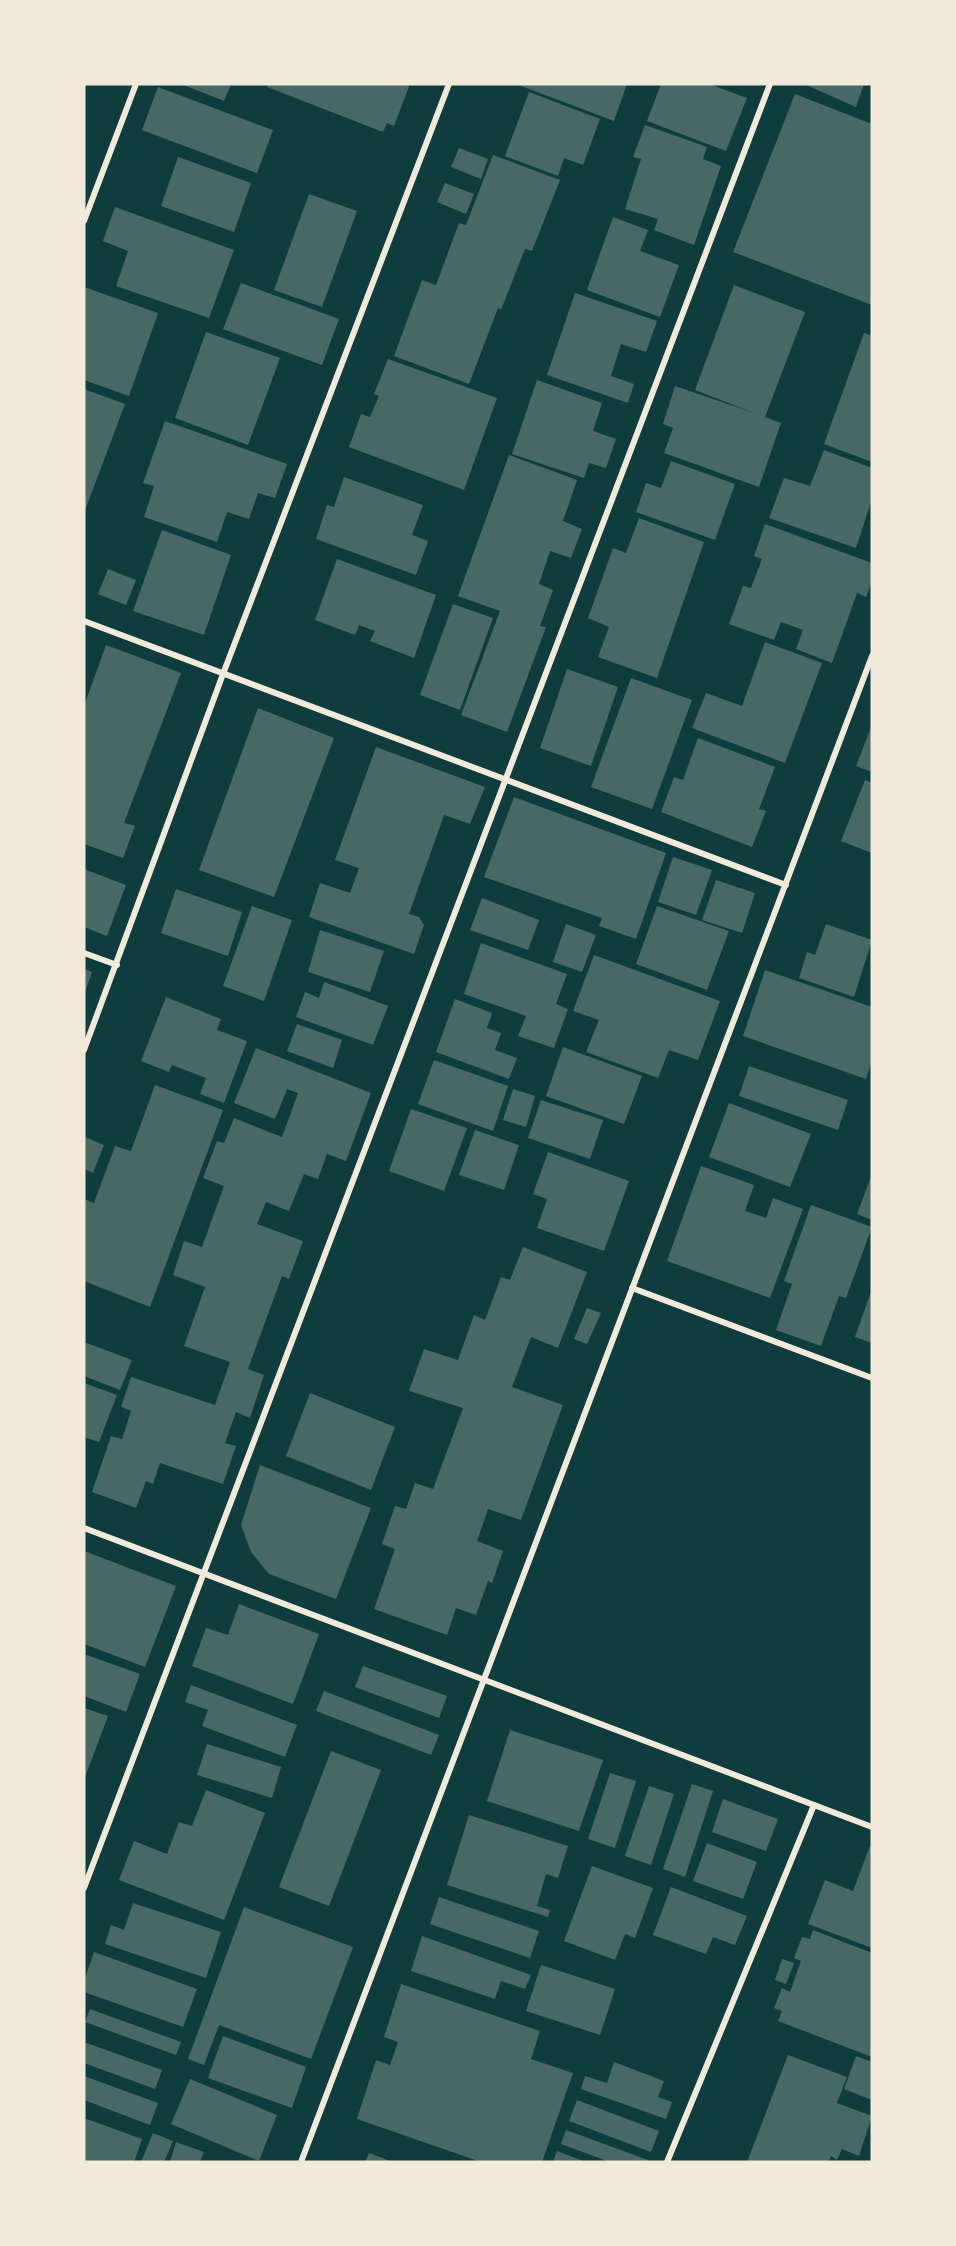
<svg xmlns="http://www.w3.org/2000/svg" width="956" height="2246" viewBox="0 0 956 2246" font-family="'Varela Round',sans-serif">
<style>
.building{fill:#486865}
.lines{fill:none;stroke-linecap:round;stroke-linejoin:round}
.minor{stroke:#f1e9da;stroke-width:6}
</style>
<rect width="100%" height="100%" fill="#0f3d3e"/>
<g class="building">
<polygon points="181,84 231,84 224,101"/>
<polygon points="268,84 410,84 394,126 387,123 383,132 267,87"/>
<polygon points="516,84 627,84 614,121"/>
<polygon points="661,84 709,84 747,98 726,151 647,121"/>
<polygon points="804,84 864,84 856,107"/>
<polygon points="158,87 273,130 257,173 142,130"/>
<polygon points="529,92 600,119 583,165 564,158 558,176 505,156"/>
<polygon points="795,94 872,124 872,305 733,252"/>
<polygon points="645,125 707,147 703,159 721,166 694,245 654,230 658,219 625,209 641,159 633,157"/>
<polygon points="459,148 488,159 481,179 451,167"/>
<polygon points="493,155 560,180 532,251 525,249 501,310 498,308 469,384 394,356 422,280 436,285 459,223 466,225"/>
<polygon points="178,157 251,183 234,232 161,206"/>
<polygon points="445,183 474,194 466,214 437,202"/>
<polygon points="309,194 357,211 322,307 274,290"/>
<polygon points="115,207 234,250 209,318 116,286 128,251 103,241"/>
<polygon points="613,217 648,230 640,251 679,265 660,317 587,290"/>
<polygon points="241,283 339,319 322,365 223,329"/>
<polygon points="734,285 805,312 765,417 781,423 759,487 664,453 673,428 663,424 675,386 754,413 695,390"/>
<polygon points="84,287 158,313 129,396 84,380"/>
<polygon points="575,293 657,321 646,352 621,344 611,376 634,384 628,403 547,375"/>
<polygon points="206,332 280,358 248,445 175,418"/>
<polygon points="864,333 872,336 872,462 824,444"/>
<polygon points="388,359 497,398 464,490 349,447 361,414 370,417 379,396 374,394"/>
<polygon points="537,380 602,403 593,431 616,439 606,468 589,463 584,478 512,454"/>
<polygon points="84,389 125,404 84,513"/>
<polygon points="165,421 287,464 275,498 258,493 249,519 227,512 217,542 144,517 154,486 143,483"/>
<polygon points="824,450 872,468 872,499 856,548 769,518 784,478 810,486"/>
<polygon points="509,455 577,480 563,521 582,529 571,558 550,551 539,584 553,590 540,626 546,627 507,732 461,715 500,611 458,596"/>
<polygon points="671,461 735,484 715,540 636,512 646,483 661,488"/>
<polygon points="344,477 423,505 412,535 428,541 416,575 316,539 327,505 334,507"/>
<polygon points="639,518 704,542 657,678 598,657 609,627 588,618 613,548 626,553"/>
<polygon points="765,524 872,563 872,581 866,597 857,593 832,663 796,649 803,630 781,622 774,640 729,624 743,586 751,588 762,559 754,556"/>
<polygon points="162,530 231,555 204,635 133,611"/>
<polygon points="337,559 436,595 414,658 370,641 375,631 359,625 355,635 315,620"/>
<polygon points="108,569 136,580 126,605 98,594"/>
<polygon points="453,604 493,618 460,710 420,695"/>
<polygon points="765,642 822,663 785,763 692,728 706,693 742,706"/>
<polygon points="106,645 181,673 124,823 135,826 123,858 84,844 84,706"/>
<polygon points="567,669 618,687 591,766 540,748"/>
<polygon points="631,678 692,700 652,809 591,787"/>
<polygon points="258,708 334,738 274,897 199,870"/>
<polygon points="872,725 872,772 856,766"/>
<polygon points="698,738 775,767 759,809 766,811 752,847 661,812 674,777 683,780"/>
<polygon points="376,747 485,787 470,824 444,815 409,914 419,917 424,925 414,954 309,917 320,883 350,893 359,868 335,860"/>
<polygon points="865,780 872,783 872,853 841,841"/>
<polygon points="514,797 666,853 636,939 599,926 602,918 484,877"/>
<polygon points="673,857 712,870 696,915 658,902"/>
<polygon points="84,869 126,885 107,936 84,927"/>
<polygon points="716,880 755,893 742,933 702,920"/>
<polygon points="176,889 242,912 228,956 161,933"/>
<polygon points="482,898 539,920 528,950 470,930"/>
<polygon points="252,906 292,920 264,1001 223,986"/>
<polygon points="657,906 729,931 707,990 636,964"/>
<polygon points="566,924 596,935 582,972 553,962"/>
<polygon points="826,924 872,940 854,997 799,978 807,952 815,955"/>
<polygon points="320,930 384,951 370,992 308,972"/>
<polygon points="481,943 567,974 556,1004 568,1009 554,1048 518,1036 526,1016 464,994"/>
<polygon points="594,955 720,1001 698,1060 669,1050 658,1078 586,1052 599,1020 573,1011"/>
<polygon points="84,969 92,972 84,995"/>
<polygon points="765,970 872,1007 872,1060 866,1079 743,1036"/>
<polygon points="324,982 388,1006 373,1045 296,1017 305,992 319,998"/>
<polygon points="166,997 221,1019 217,1030 247,1041 224,1103 200,1094 206,1078 172,1065 169,1072 141,1061"/>
<polygon points="455,999 492,1013 487,1028 501,1033 495,1050 517,1058 509,1079 436,1052"/>
<polygon points="297,1024 342,1040 333,1068 287,1051"/>
<polygon points="563,1047 642,1076 624,1124 546,1096"/>
<polygon points="256,1048 371,1093 346,1161 327,1154 318,1179 304,1174 289,1211 266,1202 257,1224 303,1241 289,1279 282,1276 248,1369 264,1375 250,1418 236,1412 225,1443 236,1446 223,1484 160,1463 153,1484 146,1481 136,1508 92,1492 111,1436 122,1439 131,1411 121,1407 131,1377 215,1405 230,1362 184,1346 205,1287 173,1275 184,1241 202,1247 224,1186 203,1178 217,1141 224,1143 234,1118 282,1137 298,1093 287,1089 275,1119 234,1103"/>
<polygon points="434,1060 508,1086 493,1131 418,1104"/>
<polygon points="749,1066 848,1100 838,1130 739,1096"/>
<polygon points="155,1085 223,1110 150,1307 84,1281 84,1199 94,1203 115,1146 131,1151"/>
<polygon points="513,1089 535,1096 526,1127 503,1120"/>
<polygon points="541,1100 603,1120 590,1159 528,1138"/>
<polygon points="729,1103 811,1134 790,1187 709,1157"/>
<polygon points="411,1109 467,1128 444,1191 389,1171"/>
<polygon points="475,1130 519,1145 504,1190 459,1175"/>
<polygon points="85,1137 104,1145 93,1173 84,1169"/>
<polygon points="548,1152 629,1181 604,1251 537,1228 547,1199 533,1194"/>
<polygon points="701,1166 754,1185 745,1211 766,1218 773,1198 803,1209 770,1298 667,1261"/>
<polygon points="872,1174 872,1220 857,1214"/>
<polygon points="811,1205 872,1227 846,1298 839,1296 821,1346 776,1330 792,1284 784,1281"/>
<polygon points="523,1247 587,1272 558,1348 531,1337 512,1387 563,1405 521,1520 488,1509 477,1541 503,1551 492,1583 488,1581 476,1615 456,1608 447,1635 374,1609 395,1549 382,1544 395,1506 406,1509 415,1483 433,1489 463,1408 409,1391 424,1349 458,1360 474,1315 485,1320 501,1277 510,1280"/>
<polygon points="872,1289 872,1343 855,1337"/>
<polygon points="587,1308 601,1313 587,1344 574,1339"/>
<polygon points="84,1342 132,1360 120,1390 84,1376"/>
<polygon points="84,1383 117,1395 99,1442 84,1437"/>
<polygon points="310,1393 395,1427 371,1490 286,1456"/>
<polygon points="260,1465 371,1508 336,1599 269,1574 251,1552 241,1525"/>
<polygon points="84,1551 176,1586 145,1667 84,1644"/>
<polygon points="239,1604 319,1634 293,1704 192,1666 206,1628 228,1635"/>
<polygon points="84,1654 140,1674 126,1712 84,1696"/>
<polygon points="363,1666 447,1696 439,1718 355,1687"/>
<polygon points="191,1685 297,1725 285,1757 202,1726 208,1710 185,1702"/>
<polygon points="324,1691 439,1735 431,1755 316,1711"/>
<polygon points="84,1708 108,1716 84,1780"/>
<polygon points="510,1730 603,1760 579,1831 487,1801"/>
<polygon points="207,1744 281,1767 272,1798 197,1775"/>
<polygon points="331,1751 381,1770 329,1906 279,1887"/>
<polygon points="610,1773 636,1781 615,1848 588,1839"/>
<polygon points="692,1784 713,1791 685,1877 663,1869"/>
<polygon points="649,1786 674,1794 651,1865 625,1856"/>
<polygon points="206,1790 265,1813 224,1920 119,1880 134,1841 167,1854 179,1822 192,1826"/>
<polygon points="723,1799 778,1819 766,1851 712,1832"/>
<polygon points="469,1815 568,1846 558,1878 546,1874 537,1906 550,1910 548,1917 447,1885"/>
<polygon points="707,1843 757,1862 743,1899 693,1881"/>
<polygon points="870,1846 872,1847 872,1948 808,1924 825,1880 853,1891"/>
<polygon points="592,1866 653,1888 635,1938 625,1934 615,1960 564,1941"/>
<polygon points="671,1887 747,1916 735,1945 713,1937 706,1954 653,1935"/>
<polygon points="439,1897 539,1931 530,1958 430,1924"/>
<polygon points="133,1903 221,1932 206,1978 105,1944 111,1925 124,1930"/>
<polygon points="244,1907 353,1947 311,2059 219,2025 204,2065 188,2059"/>
<polygon points="813,1930 872,1953 872,2057 778,2021 782,2011 774,2008 782,1988 790,1992 801,1961 794,1958 802,1937 810,1939"/>
<polygon points="422,1936 531,1975 525,1989 501,1981 495,1999 411,1971"/>
<polygon points="94,1952 197,1989 183,2027 84,1992 84,1981"/>
<polygon points="782,1959 794,1963 786,1984 775,1980"/>
<polygon points="541,1965 615,1989 600,2035 526,2011"/>
<polygon points="401,1984 540,2031 531,2059 573,2073 542,2162 481,2162 357,2119 376,2060 390,2065 398,2042 384,2037"/>
<polygon points="90,2009 181,2042 176,2055 85,2022"/>
<polygon points="223,2036 306,2067 292,2108 208,2078"/>
<polygon points="84,2042 162,2070 155,2089 84,2063"/>
<polygon points="788,2055 847,2077 837,2103 872,2116 859,2156 842,2149 837,2160 831,2156 828,2162 747,2162"/>
<polygon points="856,2056 872,2062 872,2100 844,2089"/>
<polygon points="614,2062 664,2081 658,2097 672,2102 666,2119 581,2089 585,2076 607,2083"/>
<polygon points="84,2076 158,2103 150,2125 84,2100"/>
<polygon points="190,2079 277,2115 259,2161 171,2124"/>
<polygon points="577,2100 659,2131 651,2152 569,2121"/>
<polygon points="84,2118 142,2139 134,2162 84,2162"/>
<polygon points="566,2130 648,2160 647,2162 610,2162 561,2144"/>
<polygon points="153,2133 173,2141 164,2162 141,2162"/>
<polygon points="176,2142 204,2152 200,2162 170,2162"/>
<polygon points="557,2151 586,2162 553,2162"/>
<polygon points="369,2153 393,2162 365,2162"/>
</g>
<g class="lines">
<g class="minor">
<polyline points="84,221 136,84"/>
<polyline points="84,621 786,885"/>
<polyline points="84,953 117,965"/>
<polyline points="84,1050 223,674 449,84"/>
<polyline points="632,1288 872,1378"/>
<polyline points="84,1528 872,1827"/>
<polyline points="84,1888 770,84"/>
<polyline points="301,2162 872,656"/>
<polyline points="667,2162 814,1805"/>
</g>
</g>
<rect width="956" height="2246" fill="none" stroke="#f1e9da" stroke-width="171"/>
</svg>
